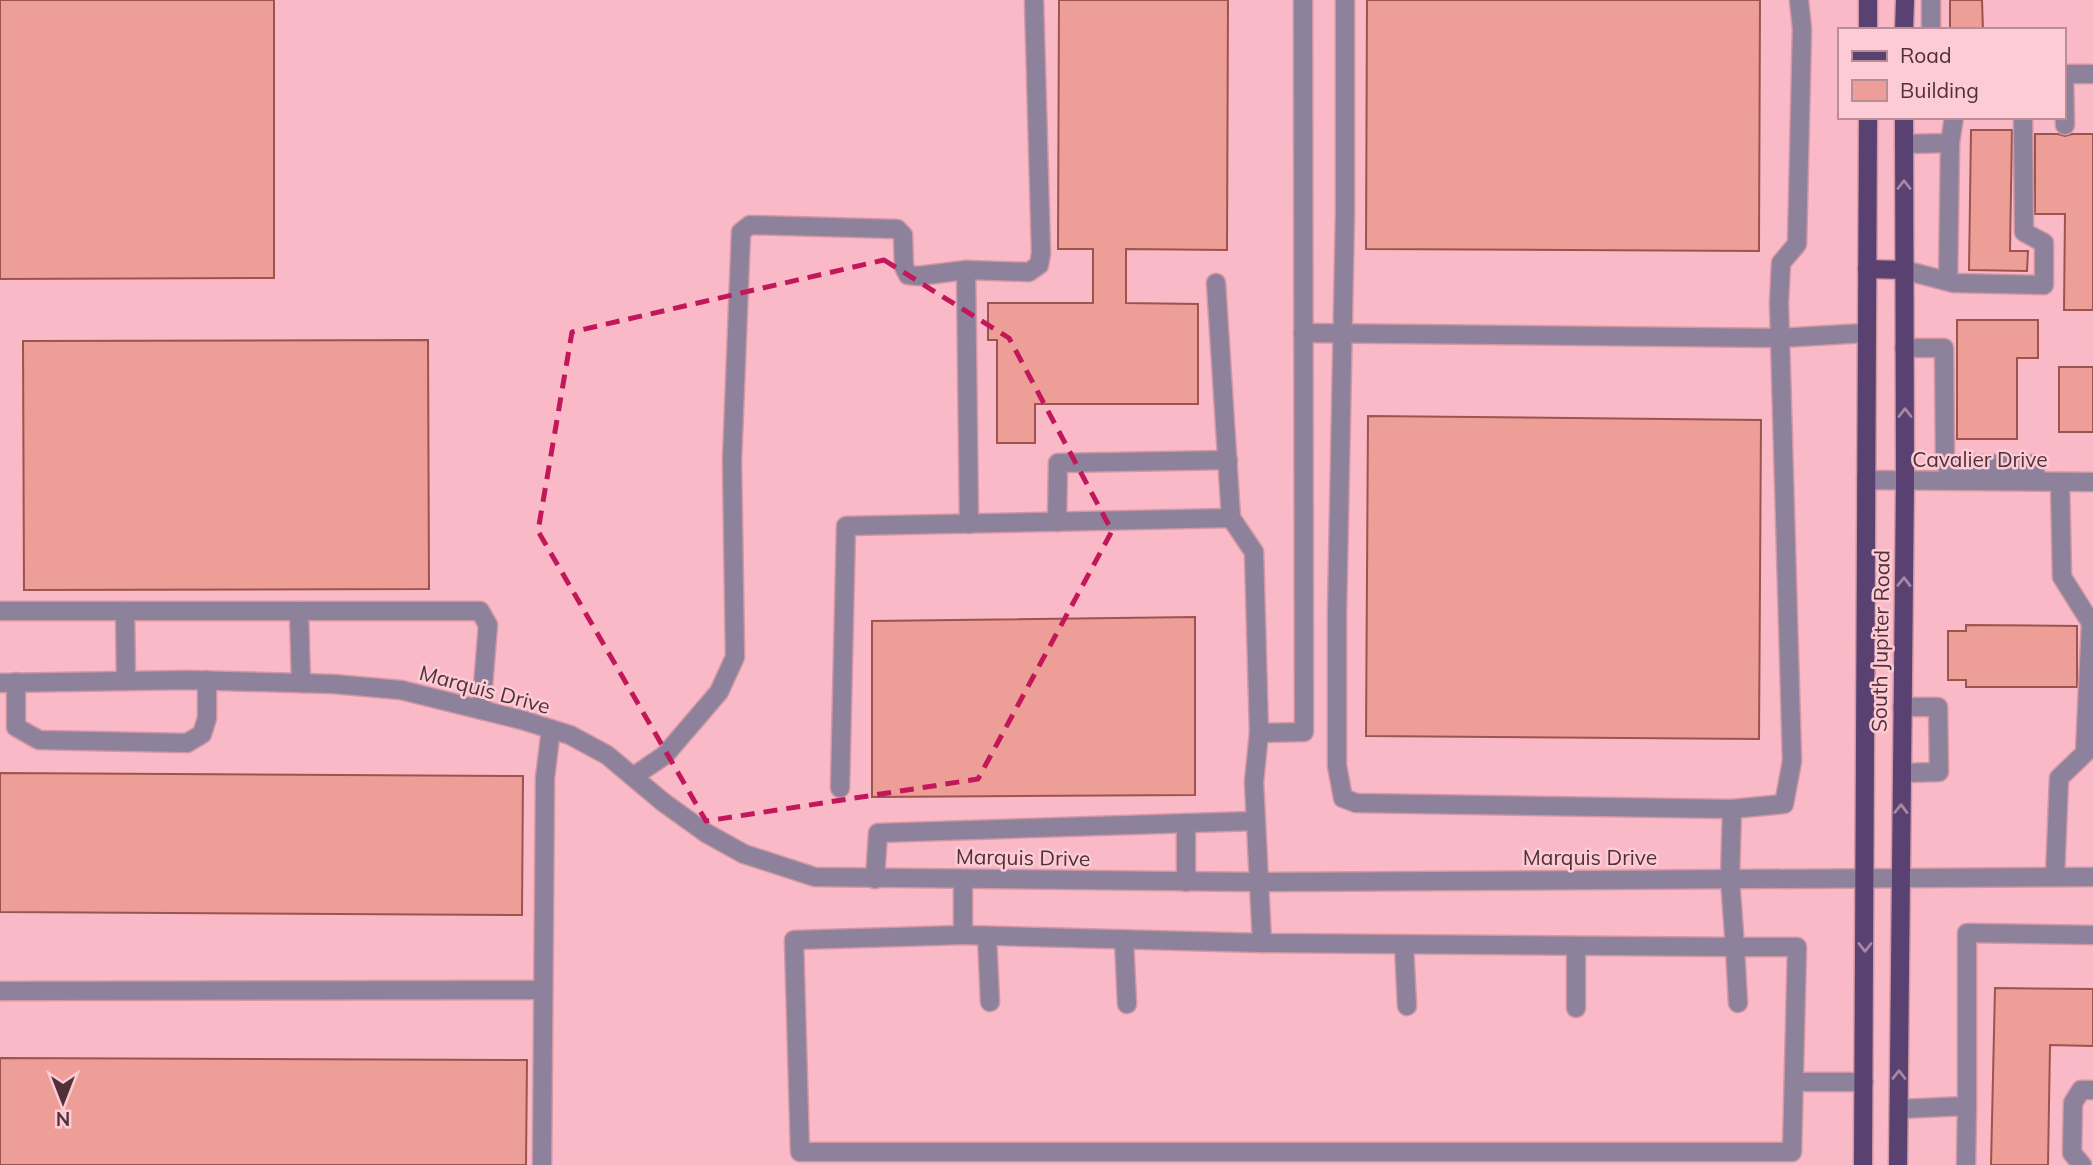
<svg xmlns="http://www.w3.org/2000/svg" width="2093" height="1165" viewBox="0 0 2093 1165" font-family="Mulish,sans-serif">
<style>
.building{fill:#ed9e96;stroke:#9b544e;stroke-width:2}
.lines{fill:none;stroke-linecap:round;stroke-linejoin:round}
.minor-casing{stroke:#d198a4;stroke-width:21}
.major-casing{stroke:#d198a4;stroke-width:21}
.minor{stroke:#8d819c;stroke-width:18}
.major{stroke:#594171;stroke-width:18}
.oneway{stroke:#ab86a3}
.marked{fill:none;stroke:#c2185b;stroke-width:5;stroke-dasharray:14 9;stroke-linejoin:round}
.labels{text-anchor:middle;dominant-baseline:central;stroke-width:5;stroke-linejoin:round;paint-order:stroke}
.street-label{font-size:21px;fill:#513137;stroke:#fdcbd5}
</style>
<rect width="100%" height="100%" fill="#fab9c6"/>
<g class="building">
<polygon points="0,0 274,0 274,278 0,279"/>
<polygon points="1059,0 1228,0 1227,250 1126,249 1126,303 1198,304 1198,404 1035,404 1035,443 997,443 997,340 988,340 988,303 1093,303 1093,249 1058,249"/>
<polygon points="1367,0 1760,0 1759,251 1366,249"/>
<polygon points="1950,0 1982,0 1983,30 1950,30"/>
<polygon points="1971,130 2012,130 2010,251 2028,251 2027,271 1969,270"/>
<polygon points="2035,134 2058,134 2065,136 2072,134 2093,134 2093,310 2064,310 2065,214 2035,214"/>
<polygon points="1957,320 2038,320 2038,358 2017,358 2017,439 1957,439"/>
<polygon points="428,340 429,589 24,590 23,341"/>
<rect x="2059" y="367" width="34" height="65"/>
<polygon points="1368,416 1761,420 1759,739 1366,736"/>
<polygon points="1195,617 1195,795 872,797 872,621"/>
<polygon points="1966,625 2077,626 2077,687 1966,687 1966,680 1948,680 1948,631 1966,631"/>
<polygon points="0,773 523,776 522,915 0,912"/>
<polygon points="1995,988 2093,989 2093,1046 2050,1045 2048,1165 1991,1165"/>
<polygon points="0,1058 527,1060 526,1165 0,1165"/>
</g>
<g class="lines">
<g class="minor-casing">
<g id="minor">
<polyline points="1303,0 1304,732 1259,733 1254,782 1262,943 1735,947 1730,879 1732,809"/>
<polyline points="1345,0 1345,212 1337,613 1337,766 1343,798 1356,803 1732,809 1784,804 1792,761 1779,303 1781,263 1797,244 1802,29 1799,0"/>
<polyline points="1931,0 1931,30"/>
<polyline points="2063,74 2093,74"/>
<polyline points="2064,74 2065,125"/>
<polyline points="1904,144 1950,143 1954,117"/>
<polyline points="966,270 969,524"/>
<polyline points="1904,270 1954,283 2044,285 2044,243 2024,232 2023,117"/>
<polyline points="1948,281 1950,143"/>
<polyline points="1216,283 1231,518"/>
<polyline points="1303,333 1779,338 1866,333"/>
<polyline points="1904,348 1944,348 1945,464 2035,464 2035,481"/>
<polyline points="1866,480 2093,482"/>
<polyline points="1057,522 1058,463 1228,460"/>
<polyline points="0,611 480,611 488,625 481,710"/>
<polyline points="125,611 126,681"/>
<polyline points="299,611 301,683"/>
<polyline points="16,682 16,727 39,740 187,743 202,734 207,718 207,680"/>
<polyline points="0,683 188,680 333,684 401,690 522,720 570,735 607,755 663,802 706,833 744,854 815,877 1257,882 2093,877"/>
<polyline points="1902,773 1939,772 1938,707 1902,707"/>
<polyline points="634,776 665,755 719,692 735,657 732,461 741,232 750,225 897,229 903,235 904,267 908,275 918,276 966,270 1029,272 1039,265 1041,253 1034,0"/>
<polyline points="840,788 846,526 1231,518 1254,552 1259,733"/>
<polyline points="2055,877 2059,778 2085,753 2091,623 2062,577 2060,482"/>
<polyline points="875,879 878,833 1255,821"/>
<polyline points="963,879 963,935 1262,943"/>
<polyline points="1186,882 1186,823"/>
<polyline points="963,935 794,940 800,1152 1792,1152 1797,947 1735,947 1738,1003"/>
<polyline points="987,936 990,1002"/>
<polyline points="1124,940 1127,1004"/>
<polyline points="1404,945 1407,1006"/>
<polyline points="1576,946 1576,1008"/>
<polyline points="0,991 543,990"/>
<polyline points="1794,1082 1864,1082"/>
<polyline points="1899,1109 1967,1106 1967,933 2093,935"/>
<polyline points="542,1165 545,778 551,729"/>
<polyline points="1966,1165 1967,1106"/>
<polyline points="2082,1165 2072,1153 2073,1103 2081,1090 2093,1090"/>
</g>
</g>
<g class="major-casing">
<g id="major">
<polyline points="1868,30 1868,0"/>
<polyline points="1904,30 1905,0"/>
<polyline points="1867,269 1904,270"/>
<polyline points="1863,1165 1868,117"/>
<polyline points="1898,1165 1905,481 1904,117"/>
</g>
</g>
<use href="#minor" class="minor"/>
<use href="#major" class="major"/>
</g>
<defs><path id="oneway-chevron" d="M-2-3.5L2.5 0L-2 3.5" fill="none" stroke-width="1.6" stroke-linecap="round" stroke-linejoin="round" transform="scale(1.75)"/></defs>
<g class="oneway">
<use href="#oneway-chevron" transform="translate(1904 185) rotate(-90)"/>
<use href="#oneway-chevron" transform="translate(1905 413) rotate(-90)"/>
<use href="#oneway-chevron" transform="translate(1904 582) rotate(-89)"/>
<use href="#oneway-chevron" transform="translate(1901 809) rotate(-89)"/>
<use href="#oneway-chevron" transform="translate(1865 947) rotate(90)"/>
<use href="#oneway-chevron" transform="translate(1899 1075) rotate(-90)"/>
</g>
<path class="marked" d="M884 260 1009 338 1112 531 978 779 706 821 538 531 572 332Z"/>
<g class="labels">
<g class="street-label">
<text x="1980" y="459">Cavalier Drive</text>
<text transform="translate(1880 641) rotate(-89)">South Jupiter Road</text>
<text transform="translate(485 689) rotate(15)">Marquis Drive</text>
<text transform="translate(1023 857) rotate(1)">Marquis Drive</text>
<text x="1590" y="857">Marquis Drive</text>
</g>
</g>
<rect x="1838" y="28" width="228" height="91" fill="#fdcbd5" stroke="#b88d96" stroke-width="2"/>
<rect x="1852" y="51" width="35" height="10" fill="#594171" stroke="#b88d96" stroke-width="2"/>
<text x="1900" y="63" font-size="21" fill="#513137">Road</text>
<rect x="1852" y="80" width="35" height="21" fill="#ed9e96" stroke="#b88d96" stroke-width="2"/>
<text x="1900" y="98" font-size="21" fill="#513137">Building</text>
<g transform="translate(63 1102) rotate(180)" stroke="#fdcbd5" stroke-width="5" paint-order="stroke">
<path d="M0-5L12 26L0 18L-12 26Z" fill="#513137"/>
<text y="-10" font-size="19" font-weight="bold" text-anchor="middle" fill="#513137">N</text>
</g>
</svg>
